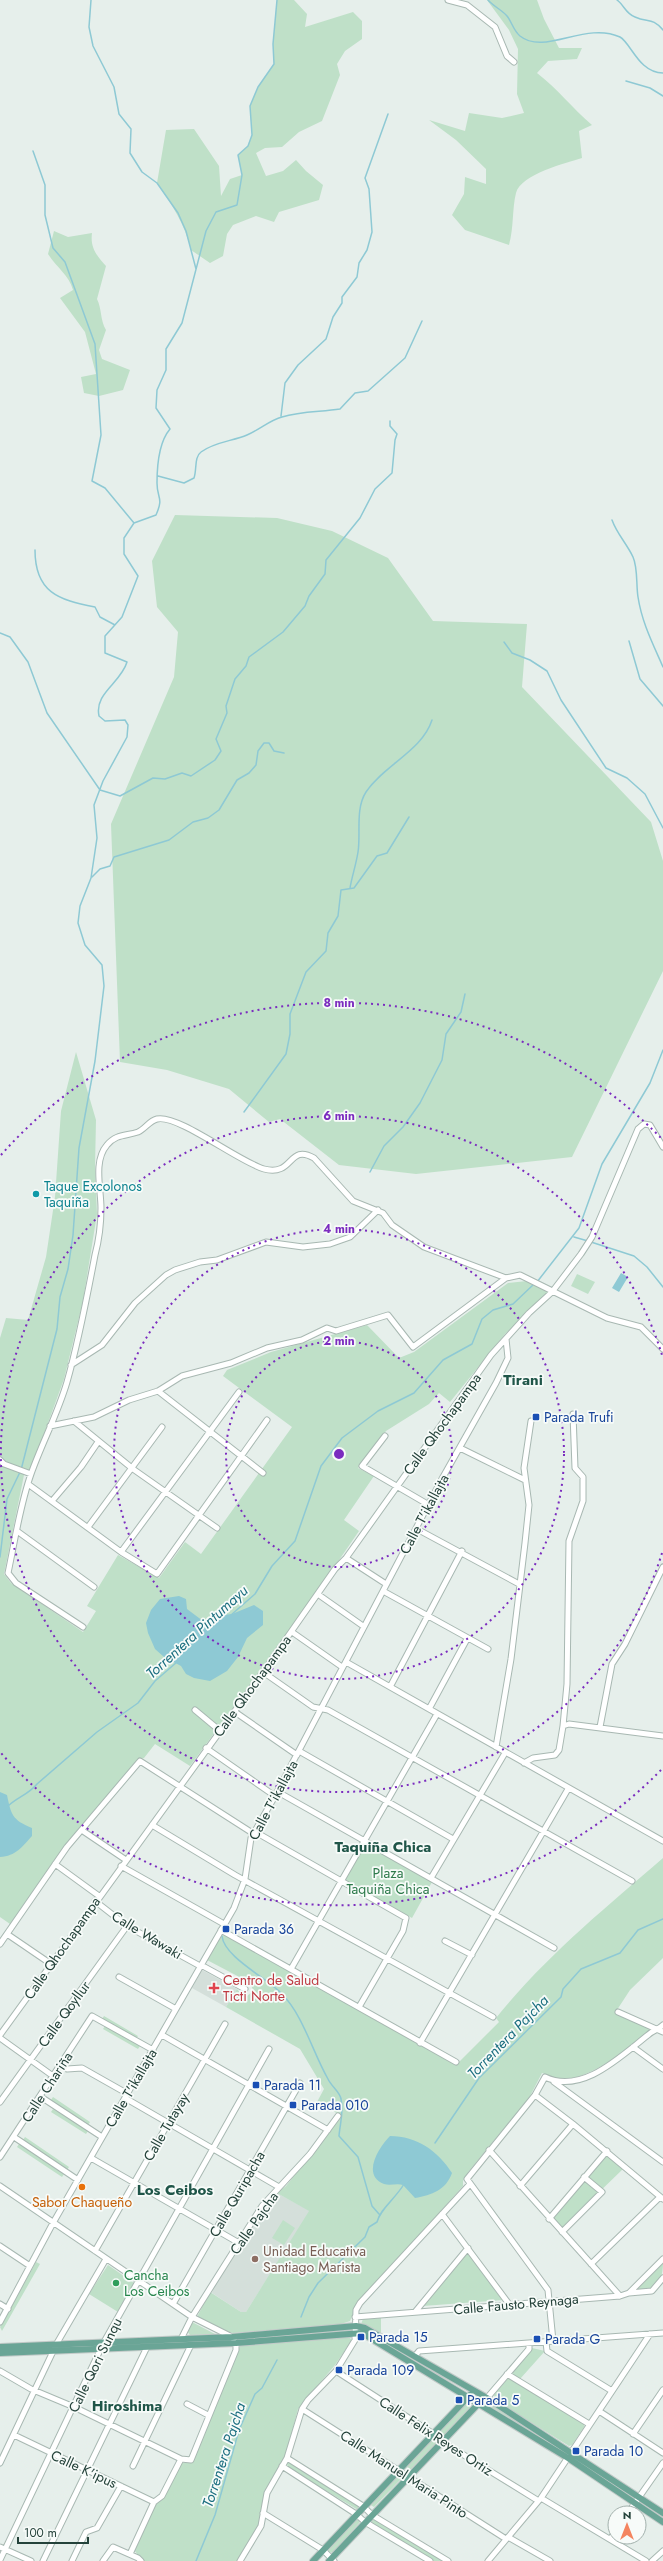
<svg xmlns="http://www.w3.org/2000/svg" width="663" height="2561" font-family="Jost,sans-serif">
	<rect width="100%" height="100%" fill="#e6efeb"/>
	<path fill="#d4dfda" d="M202 1970 237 1989 226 2007 192 1988Z
		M277 2193 310 2211 246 2312H241L212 2293 213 2289 264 2209Z"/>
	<path fill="#bfe0c8" d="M277 0H294L307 14 305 27 353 12 362 21V39L345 51 337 64 340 75 322 121 299 132 282 147 265 148 256 153 266 176 283 171 296 160 306 171 323 185 319 200 279 212 274 222 256 216 233 225 227 234 223 256 210 263 191 250C185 224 172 205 157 183L166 130 194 129 219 166 221 196 230 179 242 175 238 155 248 146 252 135 250 106 258 87 274 64 273 44Z
		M487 0H537L544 19 559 48H582L577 59 548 61 537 73C558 89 572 108 592 125L579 131 582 158C566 163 521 174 516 193 512 209 514 227 509 245L465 230 452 215 464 194 465 177 486 184V169L456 140 429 120 465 131 469 113 502 118 524 113 517 94 518 49 509 30Z
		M54 231 68 237 92 233C90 248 97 256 106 266L97 299C102 309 100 320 106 330L99 350 102 359 130 370 123 390 99 396 84 393 81 377 96 374 85 332 60 298 73 290C69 275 57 268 48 254Z
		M175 515 277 518 332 531 388 558 433 621 527 624 522 687 651 822 663 861V971L572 1157 416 1174 339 1165 280 1119 269 1122 229 1089 167 1070 120 1062 111 824 174 677 178 632 157 607 152 561Z
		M76 1052 96 1120 95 1167 97 1214 83 1301 64 1379 32 1467 24 1475 4 1574 11 1583 83 1632 96 1611 87 1606 118 1555 159 1578 185 1542 201 1554 292 1427 223 1376 227 1370 271 1352 367 1325 399 1358 414 1352 508 1283 527 1281 549 1293 505 1334 450 1402 439 1393 429 1404 386 1431 358 1468 374 1476 344 1520 359 1531 302 1614 190 1766 155 1744 144 1758 137 1760 89 1821 65 1845 10 1924 0 1917V1338L6 1318 28 1320 46 1257 55 1197 61 1111Z
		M577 1274 595 1282 588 1294 571 1286Z
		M365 1844 432 1882 412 1918 345 1880Z
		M663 1858V1958L630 1990 615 2013 652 2029C630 2046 592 2080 562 2079 556 2079 548 2075 542 2073L529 2098 469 2171 463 2181V2186L357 2305 350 2321 341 2324 233 2333 218 2329 197 2317 210 2292 241 2312H246L309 2211 277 2193 286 2186 339 2120 340 2115 317 2102 324 2089 300 2049 226 2007 237 1989 242 1995 247 1996 252 1992V1987L247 1981 207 1960 220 1936 224 1935 456 2065 499 2022 496 2018C546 1956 603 1910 663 1858Z
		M104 2016 138 2036 136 2039 102 2019Z
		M105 2026 140 2046 138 2049 103 2029Z
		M53 2097 90 2122 88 2125 51 2100Z
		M53 2109 88 2131 86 2134 51 2112Z
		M25 2137 69 2167 67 2170 23 2140Z
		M19 2144 64 2174 62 2177 17 2147Z
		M607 2155 623 2169 561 2229 552 2218Z
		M283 2220 295 2228 284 2245 272 2238Z
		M468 2252 504 2300 423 2306Z
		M36 2262 40 2264 2 2331 0 2327Z
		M663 2262C663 2282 657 2288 637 2291V2288Z
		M108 2265 134 2283 118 2312 89 2294Z
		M381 2318V2333L361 2324 363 2319Z
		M192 2322 215 2334 190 2335 187 2331Z
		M349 2337 352 2340 335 2365 298 2409 287 2451 268 2488 259 2524 240 2561H143L134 2550 155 2504 162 2500 181 2463 193 2462 240 2346Z
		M532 2348 545 2351 520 2379 513 2375V2370Z
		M508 2378 584 2423V2427L572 2445 569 2446 495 2400 494 2395Z
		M468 2402 471 2406 443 2436 437 2434Z
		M490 2403 566 2452 489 2406Z
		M433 2437 437 2442 409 2471 403 2468Z
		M288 2461 358 2505V2510L287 2467Z
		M399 2473 402 2478 374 2507 369 2504Z
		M356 2517 360 2522 333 2553 328 2551Z
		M371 2519H374L443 2561H434L371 2523Z"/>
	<path fill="#8ec9d4" d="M621 1273 628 1277 619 1292 612 1288Z
		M179 1596 186 1599 187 1609 203 1621 214 1616 232 1614 254 1605 263 1611V1625L247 1638 238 1657 227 1671 210 1681 194 1678 186 1674 181 1666 164 1657 155 1649 148 1633 146 1623 151 1610 160 1599Z
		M0 1792 7 1795C11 1814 12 1820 32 1828V1836C22 1847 16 1856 0 1857Z
		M390 2136C417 2136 438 2151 452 2173 446 2190 432 2195 415 2198L403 2185C397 2183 390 2186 384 2184 361 2175 379 2147 390 2136Z"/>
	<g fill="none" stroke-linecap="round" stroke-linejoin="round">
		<path stroke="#8ec9d4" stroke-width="1.5" d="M91 0 89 27 93 46 114 87 119 114 131 129 130 153 142 172 157 183 178 213 186 231 196 269
			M488 0C493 6 502 10 507 16 512 22 513 30 520 36 545 56 585 21 620 37 631 43 639 73 663 73
			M617 0C624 5 626 14 635 17 648 23 652 17 663 30
			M626 81 650 88 663 96
			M33 151 45 185V215L53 248 65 262 95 344 101 435 92 481 105 488 134 523
			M281 416 285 383 298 365 326 339 333 317 342 303V297L357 277 359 263 367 250 372 232 369 189 365 178 388 114
			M158 476 184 483 194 478C197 470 194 457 201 452 214 442 233 441 247 435 259 430 270 420 282 417 301 411 321 412 340 409L355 393 368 391 405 358 422 321
			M612 520C617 534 627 544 633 557 638 568 636 585 638 597 642 623 653 644 663 667
			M35 550C35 592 58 600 95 607L100 617 115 625
			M0 633 10 637 28 662 47 713 100 790 120 796 153 778 165 779 182 773 191 776 215 760 221 751 216 739 227 713 226 706 235 679 246 666 249 657 283 632 305 606 309 596 325 574 326 560 360 518 375 489 392 473 395 440 397 434 390 426V421
			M629 641 640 679 663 706
			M504 642 512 653 530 660 547 671 561 700 606 768 627 778 645 794 663 828
			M92 877 100 869 110 866 114 857 169 840 193 822 208 818 219 810 237 780 249 773 256 765 258 751 264 743H269L274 751 284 753
			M350 888C352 876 356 865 358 852 361 834 355 809 366 792 384 765 422 751 432 720
			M244 1112 286 1054 290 1034V1014L306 972 326 951 328 933 338 916 341 890 354 888 377 856 387 853 409 817
			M370 1172 384 1146 403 1127 420 1103 442 1060 446 1034 461 1012 465 994
			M574 1237 588 1241
			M591 1242 634 1256 647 1267 663 1287
			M537 1282 579 1228 602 1164 650 1083 663 1050
			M0 1557 7 1499 21 1470 57 1329 60 1297 68 1269 73 1235 79 1148 95 1061 104 986 102 965 85 945 78 923 80 906 91 878 97 838 94 805 103 781 127 737 128 725 125 720 105 721 99 716C94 693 121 683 127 662L105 653V636L122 617 138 576 124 554V538L134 523 156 515C164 497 157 499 157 483 157 465 159 442 170 429L156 408 157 390 166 370V349L182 323 206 231 216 212 237 205 242 175 238 155 248 146 252 135 250 106 258 87 274 64 273 44 277 0
			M231 1615 255 1594 272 1566 295 1541 321 1466 342 1438 378 1411 414 1393 443 1360 472 1344 482 1319 493 1310 513 1304 534 1284
			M8 1806C18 1797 29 1794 37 1784L97 1732 138 1703 155 1681 177 1662
			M222 1936C224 1957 267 1978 282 1994 303 2015 313 2053 328 2079 331 2086 340 2092 341 2099 344 2112 340 2123 339 2136L358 2157 372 2206 379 2214
			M435 2143 479 2078 561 1997 563 1989 581 1969 620 1953 638 1930 663 1919
			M301 2317 309 2297 318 2283 365 2237 369 2227 377 2222C380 2209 396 2198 404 2184
			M196 2561 215 2515 239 2430 255 2394 262 2388 277 2360"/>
		<g stroke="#a8b8b2" stroke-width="7">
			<path id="minor" d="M448 0 467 5 495 27 507 56 514 62
				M71 1365 102 1345 135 1303 166 1275 175 1270 200 1262 217 1260 266 1242 303 1247 330 1244 350 1237 378 1210
				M158 1391 263 1473
				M74 1421 133 1469 217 1528
				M50 1426 94 1417 129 1400 158 1391 182 1376 231 1363 267 1348 302 1340 327 1328 336 1331 388 1315 413 1347 506 1278
				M385 1436 362 1466 429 1505
				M460 1448 525 1480
				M0 1460 4 1464 31 1474
				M28 1484 121 1552 157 1574 267 1420
				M52 1501 81 1467 98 1442
				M88 1527 162 1427
				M417 1529 519 1584
				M17 1531 94 1587
				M121 1552 239 1392
				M346 1558 386 1584
				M383 1591 488 1649
				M319 1595 363 1626
				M83 1627 16 1583 8 1573C15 1540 20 1505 31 1474 42 1443 58 1413 67 1382 79 1340 87 1297 95 1255 99 1240 101 1223 101 1208 101 1189 93 1161 107 1145 116 1134 126 1136 138 1132 145 1129 149 1121 157 1119 178 1114 239 1162 264 1169 294 1177 288 1143 314 1158L353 1201 383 1213 392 1225 424 1247 506 1278 520 1275 607 1318 641 1327 663 1349
				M292 1632 342 1667
				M346 1662 663 1841
				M263 1672 313 1707 328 1710 632 1881
				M390 1687 462 1551
				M429 1709 467 1639
				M195 1710 219 1730
				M235 1712 297 1755
				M563 1726 567 1684 569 1541 583 1501V1477L575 1468 573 1414
				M600 1727 612 1664 625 1644 663 1567
				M496 1747 511 1659 525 1543 529 1505 524 1468 531 1421
				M206 1748 275 1796
				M299 1751 453 1839
				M524 1763 533 1758 555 1755 559 1750 563 1726 569 1724 663 1736
				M278 1792 554 1948
				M152 1825 235 1875 493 2017
				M83 1831 126 1860
				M55 1864 99 1896
				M121 1866 224 1924
				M431 1878 505 1753
				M95 1901 127 1926 200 1966
				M221 1930 456 2062
				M7 1934 51 1964
				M445 1941 472 1955
				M0 1944 67 1847 140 1761 254 1834H259L406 1918 403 1931 359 2007
				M201 1965 245 1989
				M291 1969 437 1714
				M119 1977 176 2009
				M618 2012 663 2032
				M0 2035 263 1672 335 1569 346 1558 491 1355 529 1313 552 1292 581 1254 592 1237 638 1129 644 1124 650 1125 663 1147
				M162 2035 328 2130
				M0 2038 53 2076
				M420 2043 568 1789
				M633 2047 663 2069
				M61 2065 67 2069 82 2068 128 2094
				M554 2082 663 2162
				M535 2095 573 2124
				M41 2097 102 2137
				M125 2098 279 2187
				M0 2102 127 1926
				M14 2137 78 2180
				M489 2150 620 2296
				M0 2157 92 2016 153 2050
				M91 2158 239 2243
				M0 2186 192 2317 232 2337 236 2343V2350L191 2460 181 2459 162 2496 154 2502 130 2554
				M520 2186 573 2124 663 2199
				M442 2214 509 2304
				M549 2219 607 2151
				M562 2232 602 2192 584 2177
				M0 2246 30 2266
				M95 2251 225 2024
				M591 2264 660 2197
				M629 2293 652 2291 663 2278
				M0 2304 8 2309
				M173 2304 300 2083
				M415 2312 468 2248
				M355 2317 620 2296 629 2293 663 2259
				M0 2322 53 2223 234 1908 245 1879 251 1838 275 1796 443 1477 496 1383 508 1358 506 1339
				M181 2339 192 2317 262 2206 310 2154 338 2116
				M553 2341 548 2290 467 2179 535 2095 545 2077C582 2095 621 2056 648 2035 653 2030 658 2030 663 2025
				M546 2342 547 2351 612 2391
				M415 2356 419 2351 663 2333
				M0 2371 31 2389 74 2407 181 2459
				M336 2371 432 2433 441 2441 537 2500
				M507 2374 589 2424
				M487 2398 529 2349V2343
				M187 2404 208 2415
				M302 2409 506 2539
				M599 2411 663 2453
				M633 2434 663 2390
				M14 2435 154 2502
				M287 2458 363 2506 372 2515 448 2561
				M0 2463 57 2343 106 2259
				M133 2466 191 2345
				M282 2466 356 2514 365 2522 430 2561
				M541 2498 646 2561
				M263 2513 323 2550 334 2561
				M628 2513 663 2463
				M508 2537 550 2561
				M611 2538 615 2532
				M0 2547 31 2561
				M0 2560 104 2342 269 2049
				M43 2561 147 2347
				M72 2561 86 2532 97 2528 121 2486
				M103 2561 113 2547 138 2558 141 2561
				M240 2561 261 2526 267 2493 287 2458 302 2409 308 2400 336 2371 355 2340 356 2310 360 2303 470 2184
				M488 2561 541 2498 650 2334
				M652 2561 663 2551"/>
		</g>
		<g stroke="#c2cac8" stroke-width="8">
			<path id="major" d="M0 2347 232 2337 356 2326 365 2328 487 2398 663 2513
				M0 2353 236 2343 362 2333 568 2458 663 2522
				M313 2561 470 2395
				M329 2561 480 2402"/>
		</g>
		<use href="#minor" stroke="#fff" stroke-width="5"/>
		<use href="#major" stroke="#6aa596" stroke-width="6"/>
	</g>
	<g fill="none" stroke="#7b2cbf" stroke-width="2" stroke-dasharray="2 4">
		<circle cx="339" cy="1454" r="113"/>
		<circle cx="339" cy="1454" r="225"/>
		<path d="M662 1553A338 338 0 1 1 662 1355"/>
		<path d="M661 1770A451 451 0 0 1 1 1753M1 1155A451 451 0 0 1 661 1138"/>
	</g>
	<circle fill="#0f9aa8" stroke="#f7fbf9" stroke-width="1.5" cx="36" cy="1194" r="4"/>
	<g fill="#1a4fb4" stroke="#f7fbf9" stroke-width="1.5">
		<rect x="532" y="1413" width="8" height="8" rx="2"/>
		<rect x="222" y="1925" width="8" height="8" rx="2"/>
		<rect x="252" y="2081" width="8" height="8" rx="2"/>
		<rect x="289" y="2101" width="8" height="8" rx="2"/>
		<rect x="357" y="2333" width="8" height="8" rx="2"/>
		<rect x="533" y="2335" width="8" height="8" rx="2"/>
		<rect x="335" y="2366" width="8" height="8" rx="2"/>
		<rect x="455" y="2396" width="8" height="8" rx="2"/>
		<rect x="572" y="2447" width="8" height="8" rx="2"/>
	</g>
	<path fill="#e0444e" stroke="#f7fbf9" stroke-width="1.5" d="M212 1982h4v4h4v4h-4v4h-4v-4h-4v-4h4z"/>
	<circle fill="#e8710a" stroke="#f7fbf9" stroke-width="1.5" cx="82" cy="2187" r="4"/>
	<circle fill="#8d6e63" stroke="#f7fbf9" stroke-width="1.5" cx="255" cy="2259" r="4"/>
	<circle fill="#2e9e5b" stroke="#f7fbf9" stroke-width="1.5" cx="116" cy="2283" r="4"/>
	<g text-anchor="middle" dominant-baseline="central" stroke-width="3.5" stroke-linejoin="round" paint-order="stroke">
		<g font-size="14" fill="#0d838f" stroke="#f7fbf9" text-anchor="start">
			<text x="44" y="1186">Taque Excolonos<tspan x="44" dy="16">Taquiña</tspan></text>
		</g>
		<g font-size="14" fill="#164399" stroke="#f7fbf9" text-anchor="start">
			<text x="544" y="1417">Parada Trufi</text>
			<text x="234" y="1929">Parada 36</text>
			<text x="264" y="2085">Parada 11</text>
			<text x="301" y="2105">Parada 010</text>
			<text x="369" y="2337">Parada 15</text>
			<text x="545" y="2339">Parada G</text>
			<text x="347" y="2370">Parada 109</text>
			<text x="467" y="2400">Parada 5</text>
			<text x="584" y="2451">Parada 10</text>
		</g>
		<g font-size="14" fill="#24423a" stroke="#f7fbf9">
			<text transform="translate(442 1424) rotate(-54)">Calle Qhochapampa</text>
			<text transform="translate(424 1514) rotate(-62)">Calle T'ikallajta</text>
			<text transform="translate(252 1686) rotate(-54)">Calle Qhochapampa</text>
			<text transform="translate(273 1800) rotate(-62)">Calle T'ikallajta</text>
			<text transform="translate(147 1935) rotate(31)">Calle Wawaki</text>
			<text transform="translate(62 1948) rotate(-55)">Calle Qhochapampa</text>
			<text transform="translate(64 2014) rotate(-54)">Calle Qoyllur</text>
			<text transform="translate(47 2087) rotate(-57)">Calle Chariña</text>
			<text transform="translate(131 2088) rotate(-60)">Calle T'ikallajta</text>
			<text transform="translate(166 2127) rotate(-60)">Calle Tutayay</text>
			<text transform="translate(237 2194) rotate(-60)">Calle Quripacha</text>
			<text transform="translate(254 2223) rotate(-55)">Calle Pajcha</text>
			<text transform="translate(516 2304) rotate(-5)">Calle Fausto Reynaga</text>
			<text transform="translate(95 2365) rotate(-64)">Calle Qori Sunqu</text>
			<text transform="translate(436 2436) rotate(33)">Calle Felix Reyes Ortiz</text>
			<text transform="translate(84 2469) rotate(25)">Calle K'ipus</text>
			<text transform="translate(404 2474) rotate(33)">Calle Manuel Maria Pinto</text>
		</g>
		<g font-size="14" fill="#2d7a4b" stroke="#f7fbf9">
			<text x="388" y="1873">Plaza<tspan x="388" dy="16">Taquiña Chica</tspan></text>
		</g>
		<g font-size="14" fill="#be3a42" stroke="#f7fbf9" text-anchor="start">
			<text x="223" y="1980">Centro de Salud<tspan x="223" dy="16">Ticti Norte</tspan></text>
		</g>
		<g font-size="14" fill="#c56008" stroke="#f7fbf9">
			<text x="82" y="2202">Sabor Chaqueño</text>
		</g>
		<g font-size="14" fill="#785e54" stroke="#f7fbf9" text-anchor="start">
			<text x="263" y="2251">Unidad Educativa<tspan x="263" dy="16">Santiago Marista</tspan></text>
		</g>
		<g font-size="14" fill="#27864d" stroke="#f7fbf9" text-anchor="start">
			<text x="124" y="2275">Cancha<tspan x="124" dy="16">Los Ceibos</tspan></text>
		</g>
		<g font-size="15" font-weight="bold" fill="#1f5548" stroke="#f7fbf9">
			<text x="523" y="1380">Tirani</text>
			<text x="383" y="1847">Taquiña Chica</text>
			<text x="175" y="2190">Los Ceibos</text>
			<text x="127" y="2406">Hiroshima</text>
		</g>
		<g font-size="15" font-style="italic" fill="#1c6f80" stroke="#f7fbf9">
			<text transform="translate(197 1632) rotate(-42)">Torrentera Pintumayu</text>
			<text transform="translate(508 2037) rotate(-46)">Torrentera Pajcha</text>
			<text transform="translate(224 2455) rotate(-72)">Torrentera Pajcha</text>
		</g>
	</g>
	<circle cx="339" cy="1454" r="6" fill="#7b2cbf" stroke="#f7fbf9" stroke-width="2"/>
	<g font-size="12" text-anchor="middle" font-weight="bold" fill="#7b2cbf" stroke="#f7fbf9" stroke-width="3.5" stroke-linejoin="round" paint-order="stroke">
		<text x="339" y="1007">8 min</text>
		<text x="339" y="1120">6 min</text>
		<text x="339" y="1233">4 min</text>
		<text x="339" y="1345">2 min</text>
	</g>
	<g transform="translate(627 2525)"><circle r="19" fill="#f7fbf9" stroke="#a3b1ad"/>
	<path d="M0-3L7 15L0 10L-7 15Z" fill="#f4845f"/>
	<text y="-6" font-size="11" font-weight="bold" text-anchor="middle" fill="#24423a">N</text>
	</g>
	<path d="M18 2537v6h70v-6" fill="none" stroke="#24423a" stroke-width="2"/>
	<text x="24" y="2537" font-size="12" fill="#24423a" stroke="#f7fbf9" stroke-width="3" paint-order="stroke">100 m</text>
</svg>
